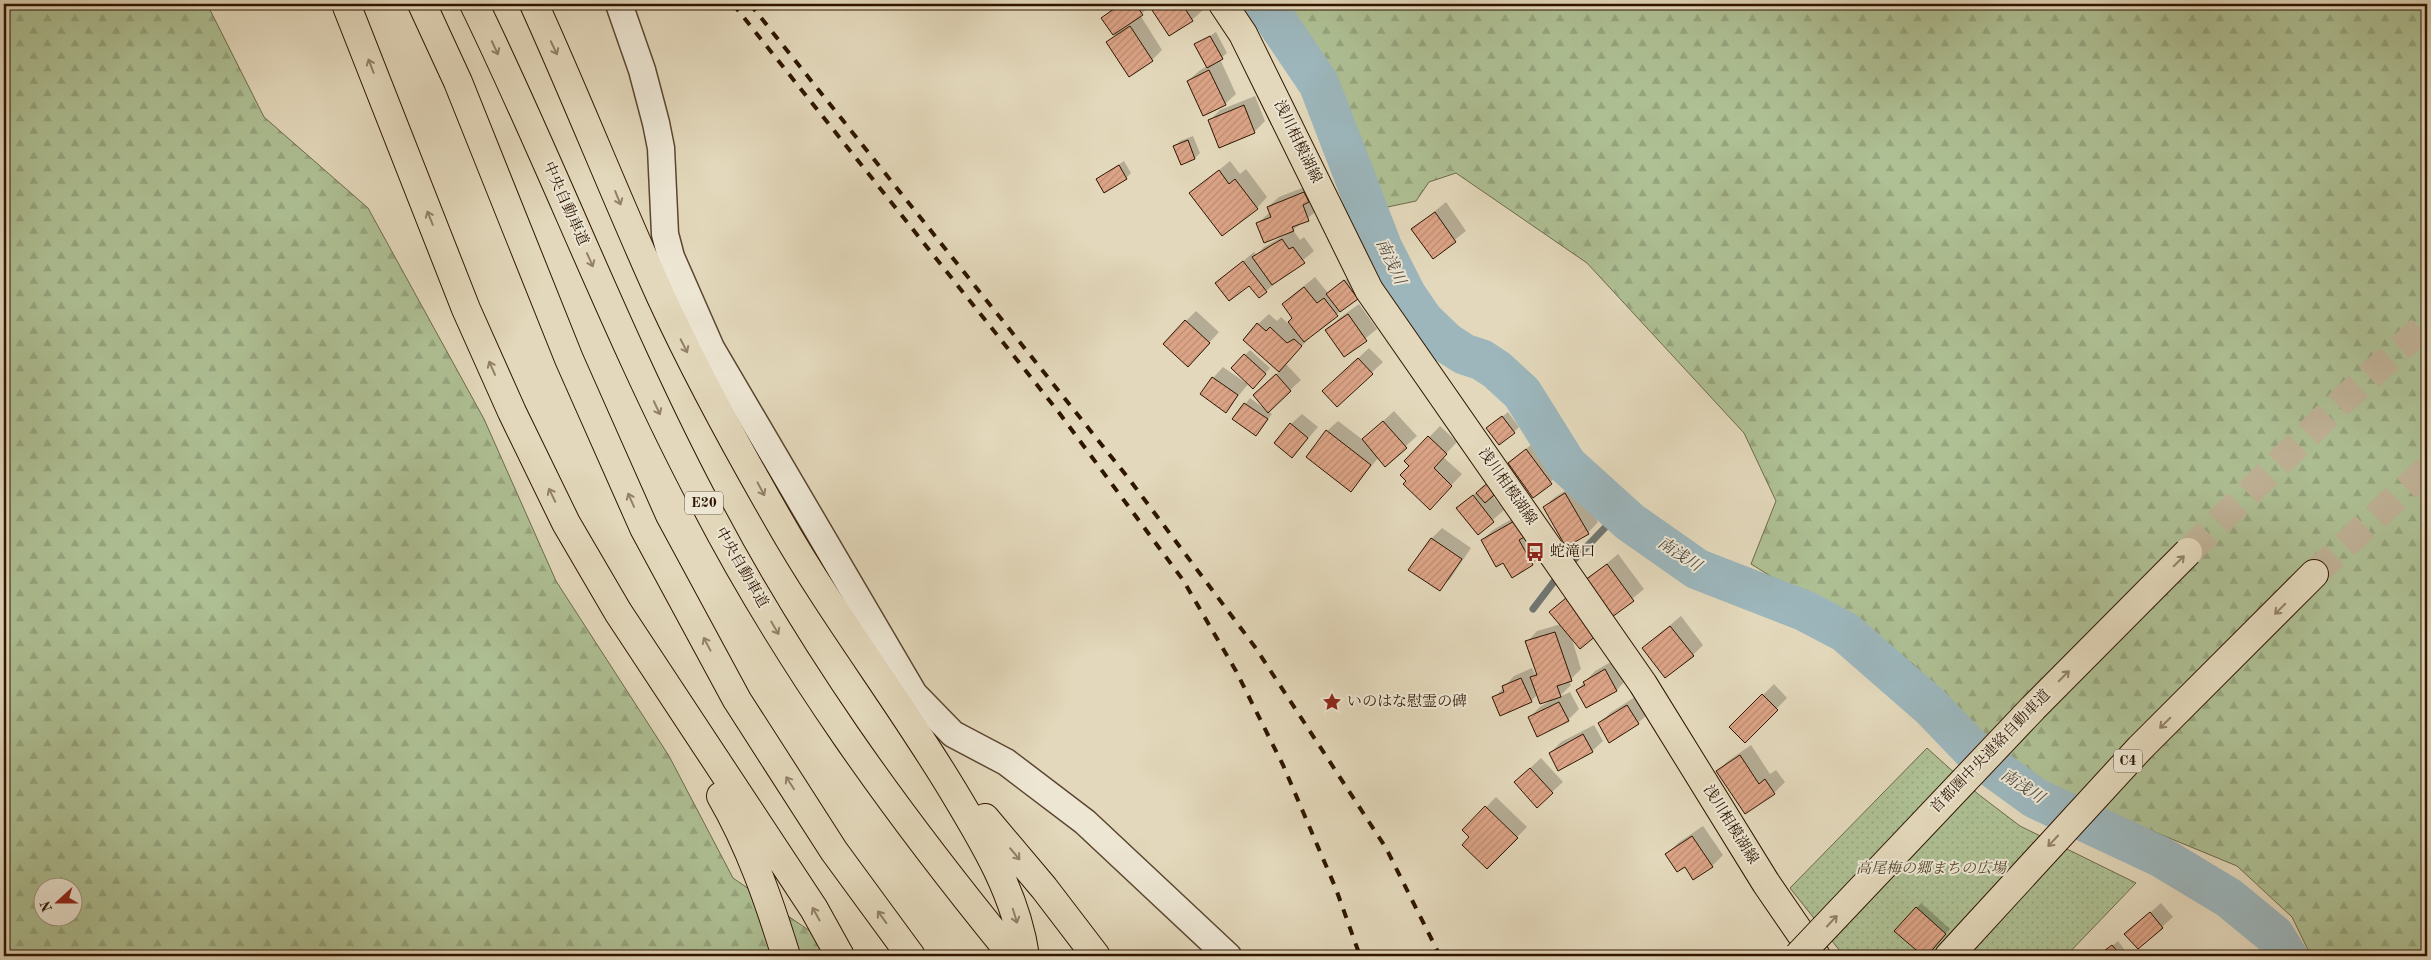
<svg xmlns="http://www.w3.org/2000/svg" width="2431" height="960" font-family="'Old Standard TT','Noto Serif JP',serif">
	<defs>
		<pattern id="forest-firs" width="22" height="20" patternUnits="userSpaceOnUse" patternTransform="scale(1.25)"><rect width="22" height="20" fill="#aec094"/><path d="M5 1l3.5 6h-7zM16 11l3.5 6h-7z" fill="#96a47e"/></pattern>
		<pattern id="park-dots" width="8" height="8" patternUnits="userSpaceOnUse" patternTransform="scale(1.25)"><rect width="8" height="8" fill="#aec094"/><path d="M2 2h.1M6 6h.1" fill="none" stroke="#96a47e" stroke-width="1.8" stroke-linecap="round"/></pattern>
		<pattern id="building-hatch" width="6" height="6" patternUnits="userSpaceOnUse" patternTransform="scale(1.25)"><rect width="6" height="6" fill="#dca487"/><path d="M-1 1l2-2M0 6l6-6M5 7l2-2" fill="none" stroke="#bd8c73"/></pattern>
	</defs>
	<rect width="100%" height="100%" fill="#e3d8bb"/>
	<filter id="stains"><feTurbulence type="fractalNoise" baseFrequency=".004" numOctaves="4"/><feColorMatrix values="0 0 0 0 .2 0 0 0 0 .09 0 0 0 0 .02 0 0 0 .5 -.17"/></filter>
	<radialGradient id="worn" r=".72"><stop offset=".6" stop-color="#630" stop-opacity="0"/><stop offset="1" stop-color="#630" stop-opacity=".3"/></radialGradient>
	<path fill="url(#forest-firs)" stroke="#6e6a4a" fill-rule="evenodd" d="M4 4H207L264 117 368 208 484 419 556 581 669 756 733 878 846 956H4ZM42 888H72V918H42Z
		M1257 4H2427V956H2311L2292 917 2237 866 2133 823 2010 767 1913 664 1751 564 1776 501 1744 433 1587 263 1456 173 1429 182 1416 201 1383 208 1348 118Z"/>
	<path fill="url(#park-dots)" stroke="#6e6a4a" d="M1927 748 1978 794 2020 826 2136 883 2066 956H1844L1790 888Z"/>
	<path fill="#0003" d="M1118 4H1199L1203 10 1192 20 1151 5 1140 15 1162 50 1152 60 1108 42 1115 35 1102 18Z
		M1216 32 1227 53 1220 59 1236 94 1225 104 1188 81 1199 71 1207 66 1196 45Z
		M1255 96 1265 121 1254 132 1210 120 1220 110Z
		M1193 136 1200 153 1195 158 1181 163 1175 146 1180 141Z
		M1124 161 1131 173 1126 178 1097 179Z
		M1230 161 1240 174 1246 169 1267 197 1257 208 1191 193Z
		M1315 183 1319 209 1293 230 1300 240 1304 237 1314 251 1266 291 1250 284 1217 283 1254 252 1257 255 1264 247 1287 234 1258 223 1270 212 1268 207 1279 197Z
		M1446 202 1466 231 1433 257 1413 229Z
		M1350 276 1362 293 1312 335 1286 364 1301 380 1268 411 1272 414 1261 429 1234 419 1250 398 1266 410 1265 385 1280 371 1258 324 1269 314 1277 321 1281 317 1292 327 1294 318 1283 304 1294 294 1315 277 1328 293Z
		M1359 304 1377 329 1345 355 1327 330 1338 319Z
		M1196 311 1219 332 1198 355 1186 321Z
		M1369 348 1383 362 1337 406 1334 381Z
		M1250 350 1270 368 1258 382 1249 383 1226 411 1213 378 1223 367 1246 383 1245 355Z
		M1394 411 1417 436 1385 465 1379 457 1351 490 1327 431 1338 421 1363 440Z
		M1508 412 1519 427 1514 432 1488 428Z
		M1302 414 1318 427 1292 457 1291 424Z
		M1440 426 1457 442 1443 457 1462 474 1440 497 1408 480 1411 466 1406 461Z
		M1538 439 1562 472 1534 496 1509 463Z
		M1576 484 1598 522 1588 533 1544 507 1555 497Z
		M1484 485 1504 510 1478 533 1458 509Z
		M1527 510 1543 554 1532 564 1504 561 1482 540 1493 530Z
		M1442 528 1471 548 1450 579 1439 589 1410 569 1432 538Z
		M1618 554 1644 589 1613 615 1587 580Z
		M1578 588 1571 636 1581 669 1569 681 1571 685 1559 697 1570 692 1579 709 1568 720 1538 735 1529 718 1540 707 1555 698 1538 694 1531 701 1494 698 1514 676 1532 668 1535 674 1537 672 1527 642 1537 631 1561 624 1562 602Z
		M1681 616 1703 645 1693 655 1643 648Z
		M1616 659 1627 679 1617 690 1587 707 1577 690 1595 671Z
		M1774 684 1787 698 1745 741 1731 727Z
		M1638 695 1649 713 1638 723 1599 724 1610 713Z
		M1594 725 1603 741 1592 751 1550 753 1561 742Z
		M1751 745 1770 774 1776 770 1785 782 1774 793 1717 771 1728 761Z
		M1541 758 1563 782 1552 792 1526 772Z
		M1496 797 1527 827 1487 868 1471 837 1464 830Z
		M1703 826 1723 855 1712 866 1685 865 1667 854 1678 843Z
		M1921 903 1950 929 1925 956 1896 931Z
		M2161 903 2173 917 2162 927 2126 934Z
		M2118 941 2127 953 2124 956H2104L2102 954Z"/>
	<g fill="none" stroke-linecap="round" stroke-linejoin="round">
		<path stroke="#707671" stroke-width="7" d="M1571 563 1620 512
			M1533 609 1559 575"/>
		<path stroke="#9cb6bc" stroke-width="41" d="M1265 4 1319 84 1382 248 1406 295 1423 320 1447 343 1464 354 1482 360 1497 370 1522 393 1567 465 1630 522 1697 569 1805 611 1845 632 1931 707 1981 759 2035 798 2161 857 2229 898 2274 935 2287 956"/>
	</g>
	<path fill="url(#building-hatch)" stroke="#2e1500" d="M1121 4H1135L1143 15 1113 35 1101 18Z
		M1148 4H1182L1193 21 1169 36Z
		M1130 26 1153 61 1129 77 1106 42Z
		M1210 36 1223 59 1207 68 1194 44Z
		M1209 70 1226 105 1203 116 1187 81Z
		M1244 105 1255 133 1219 148 1208 120Z
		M1188 140 1195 159 1181 165 1173 146Z
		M1119 165 1127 179 1104 193 1096 179Z
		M1219 170 1229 184 1235 179 1258 209 1222 236 1189 193Z
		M1304 192 1309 202 1303 205 1309 221 1292 227 1294 231 1264 243 1256 223 1271 217 1267 207Z
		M1435 212 1456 242 1433 259 1411 229Z
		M1282 239 1289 249 1293 247 1305 263 1272 285 1252 257Z
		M1243 261 1267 292 1259 298 1249 286 1229 301 1215 283Z
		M1344 280 1358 299 1340 312 1326 294Z
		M1304 287 1317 303 1324 298 1338 316 1304 342 1288 322 1292 318 1282 304Z
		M1348 314 1367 341 1344 357 1325 330Z
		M1185 320 1210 343 1188 367 1163 344Z
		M1257 323 1266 331 1270 327 1287 343 1294 339 1302 346 1279 372 1243 340Z
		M1244 354 1266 374 1253 389 1231 368Z
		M1358 358 1373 374 1337 407 1322 391Z
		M1276 374 1291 391 1268 413 1253 395Z
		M1212 377 1238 395 1226 413 1200 394Z
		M1244 403 1268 419 1256 436 1232 419Z
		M1502 416 1515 433 1499 445 1486 428Z
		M1383 421 1407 448 1385 467 1362 439Z
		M1290 423 1308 438 1292 458 1274 443Z
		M1326 430 1371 465 1351 492 1306 457Z
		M1428 436 1447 454 1434 468 1452 486 1430 510 1403 484 1406 481 1400 475 1409 466 1404 461Z
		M1526 449 1552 484 1533 498 1508 463Z
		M1491 480 1500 490 1485 503 1476 493Z
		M1565 493 1589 534 1566 547 1543 507Z
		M1473 495 1494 522 1478 535 1456 508Z
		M1516 520 1526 536 1519 540 1533 565 1512 578 1503 563 1496 567 1481 540Z
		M1431 538 1462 559 1440 591 1408 570Z
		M1607 564 1634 601 1612 617 1585 580Z
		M1566 598 1597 635 1580 649 1549 612Z
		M1670 626 1694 656 1665 678 1642 648Z
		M1555 632 1572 681 1557 686 1561 697 1540 704 1530 677 1537 675 1525 641Z
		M1605 669 1617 691 1586 708 1576 690 1585 685 1583 682Z
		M1521 678 1532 702 1500 716 1492 697 1504 692 1502 686Z
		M1762 694 1778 710 1745 743 1729 727Z
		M1559 702 1569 721 1537 737 1528 717Z
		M1627 705 1639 724 1609 743 1598 723Z
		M1583 734 1593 752 1558 771 1549 753Z
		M1740 755 1759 784 1765 779 1775 794 1745 814 1716 771Z
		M1530 768 1553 793 1537 808 1514 782Z
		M1485 806 1518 838 1487 869 1462 845 1469 837 1462 830Z
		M1692 836 1713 867 1693 880 1685 867 1677 872 1665 854Z
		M1916 907 1946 934 1927 956H1923L1894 931Z
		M2150 912 2163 928 2138 949 2124 934Z
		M2112 945 2121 956H2102L2100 954Z"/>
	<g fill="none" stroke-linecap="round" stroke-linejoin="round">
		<path stroke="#bfb196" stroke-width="28" stroke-dasharray="28 14" stroke-linecap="butt" d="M2188 552 2342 401 2427 324
			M2314 574 2427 469"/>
		<g stroke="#5b462f" stroke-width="29">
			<path id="minor" d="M619 4 642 70 656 123 661 148 665 234 671 257 711 348 914 694 953 734 1006 762 1085 822 1228 956"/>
		</g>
		<g stroke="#2e1500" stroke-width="30">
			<path id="major" d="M1223 4 1243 34 1369 290 1643 684 1766 883 1816 956"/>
		</g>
		<g stroke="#2e1500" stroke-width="30">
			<path id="highway" d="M346 4 466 309 512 412 566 523 618 612 814 909 840 956
				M422 4 458 82 569 359 644 528 737 700 834 851 911 956
				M474 4C554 168 618 339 703 500 788 664 896 813 1013 956
				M534 4C578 101 617 200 661 297 696 373 737 448 779 521 832 614 897 698 952 789 984 842 1016 894 1025 956
				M721 796C750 846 769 901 786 956
				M985 818 1044 888 1096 956
				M1949 956 2140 748 2314 574"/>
		</g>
		<use href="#minor" stroke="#ede6d3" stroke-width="26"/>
		<use href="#major" stroke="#e3d8bb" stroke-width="28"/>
		<use href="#highway" stroke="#e3d8bb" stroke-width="28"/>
		<path stroke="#2e1500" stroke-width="4" stroke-dasharray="9 9" stroke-linecap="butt" d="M733 4 1057 410 1183 580 1236 671 1283 765 1336 889 1360 956
			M750 4 1129 479 1255 647 1386 848 1440 956"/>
		<g stroke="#2e1500" stroke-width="30" stroke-linecap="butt">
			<path id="highway-bridge" d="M1798 956 2033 708 2188 552"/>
		</g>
		<use href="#highway-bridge" stroke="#e3d8bb" stroke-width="28"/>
	</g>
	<defs><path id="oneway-shaft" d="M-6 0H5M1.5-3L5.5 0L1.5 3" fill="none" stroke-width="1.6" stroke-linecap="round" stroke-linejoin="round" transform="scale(1.25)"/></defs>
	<g stroke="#928067">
		<use href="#oneway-shaft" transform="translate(495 48) rotate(65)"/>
		<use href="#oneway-shaft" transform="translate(554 48) rotate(65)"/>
		<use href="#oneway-shaft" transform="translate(371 66) rotate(-111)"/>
		<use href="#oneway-shaft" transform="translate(618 198) rotate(68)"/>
		<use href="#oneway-shaft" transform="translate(430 218) rotate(-112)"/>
		<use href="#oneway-shaft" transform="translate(590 260) rotate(66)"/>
		<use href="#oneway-shaft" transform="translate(684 346) rotate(63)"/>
		<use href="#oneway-shaft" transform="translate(492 368) rotate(-114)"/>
		<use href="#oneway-shaft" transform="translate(657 408) rotate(65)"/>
		<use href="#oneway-shaft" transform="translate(761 489) rotate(62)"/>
		<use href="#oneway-shaft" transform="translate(552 495) rotate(-116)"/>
		<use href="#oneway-shaft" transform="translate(631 500) rotate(-114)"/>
		<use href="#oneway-shaft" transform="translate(2179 561) rotate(-45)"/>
		<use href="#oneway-shaft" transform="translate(2280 609) rotate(135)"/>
		<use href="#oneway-shaft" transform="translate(775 628) rotate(60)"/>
		<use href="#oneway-shaft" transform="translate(707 644) rotate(-118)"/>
		<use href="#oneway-shaft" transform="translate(2064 676) rotate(-45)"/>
		<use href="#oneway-shaft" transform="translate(2165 723) rotate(135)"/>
		<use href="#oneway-shaft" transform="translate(790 783) rotate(-123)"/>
		<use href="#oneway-shaft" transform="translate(2053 841) rotate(133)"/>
		<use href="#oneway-shaft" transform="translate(1015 854) rotate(50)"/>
		<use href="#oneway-shaft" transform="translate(816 914) rotate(-119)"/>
		<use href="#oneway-shaft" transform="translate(1015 916) rotate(73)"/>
		<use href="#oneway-shaft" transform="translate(882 917) rotate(-126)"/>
		<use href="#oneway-shaft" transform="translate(1832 921) rotate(-47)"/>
	</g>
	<defs>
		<g id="bus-bare" transform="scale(1.5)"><path d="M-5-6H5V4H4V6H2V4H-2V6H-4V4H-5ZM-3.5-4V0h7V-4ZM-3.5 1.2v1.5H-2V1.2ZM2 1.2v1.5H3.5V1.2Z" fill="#8f2418" stroke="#ede6d3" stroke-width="2.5" paint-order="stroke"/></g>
		<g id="sight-bare" transform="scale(1.5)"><path d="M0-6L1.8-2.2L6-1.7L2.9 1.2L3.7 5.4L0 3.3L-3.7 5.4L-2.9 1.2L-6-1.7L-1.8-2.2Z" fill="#8f2418" stroke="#ede6d3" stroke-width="2.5" paint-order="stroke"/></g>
	</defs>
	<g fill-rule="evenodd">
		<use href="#bus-bare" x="1535" y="552"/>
		<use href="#sight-bare" x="1332" y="702"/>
	</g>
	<g text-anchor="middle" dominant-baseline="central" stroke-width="4" stroke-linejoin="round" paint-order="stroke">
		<g fill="#ede6d3" stroke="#67543f" stroke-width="1">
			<rect x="685" y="491.5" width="38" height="23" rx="4"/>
			<rect x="2114" y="749.5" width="28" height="23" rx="4"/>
		</g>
		<g font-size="14" font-weight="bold" fill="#2e1500">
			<text x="704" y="503">E20</text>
			<text x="2128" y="761">C4</text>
		</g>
		<g font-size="15" fill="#2e1500" stroke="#ede6d3">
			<text transform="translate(1297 142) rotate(64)">浅川相模湖線</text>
			<text transform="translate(565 204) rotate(66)">中央自動車道</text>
			<text transform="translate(1507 487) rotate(55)">浅川相模湖線</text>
			<text transform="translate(741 568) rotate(60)">中央自動車道</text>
			<text transform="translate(1991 752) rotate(-46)">首都圏中央連絡自動車道</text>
			<text transform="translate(1730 825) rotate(58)">浅川相模湖線</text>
		</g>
		<g font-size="15" fill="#2e1500" stroke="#ede6d3" text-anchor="start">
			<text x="1550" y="552">蛇滝口</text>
			<text x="1347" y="702">いのはな慰霊の碑</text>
		</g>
		<g font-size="15" font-style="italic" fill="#54482c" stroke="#ede6d3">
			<text x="1931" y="869">高尾梅の郷まちの広場</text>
		</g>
		<g font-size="16" font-style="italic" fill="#544d42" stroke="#ede6d3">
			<text transform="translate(1390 262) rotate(65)">南浅川</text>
			<text transform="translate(1679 555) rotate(33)">南浅川</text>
			<text transform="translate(2022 787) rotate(33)">南浅川</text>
		</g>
	</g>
	<rect width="2431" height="960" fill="none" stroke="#e3d8bb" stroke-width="20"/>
	<rect x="5" y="5" width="2421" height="950" fill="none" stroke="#2e1500" stroke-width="2.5"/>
	<rect x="10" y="10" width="2411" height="940" fill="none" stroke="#2e1500"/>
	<g transform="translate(58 902) rotate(249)"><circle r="24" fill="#ede6d3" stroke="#a1927f"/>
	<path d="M0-4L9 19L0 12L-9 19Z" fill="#8f2418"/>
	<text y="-8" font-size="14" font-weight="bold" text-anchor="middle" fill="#2e1500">N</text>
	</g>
	<rect width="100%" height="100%" filter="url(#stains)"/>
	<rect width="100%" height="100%" fill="url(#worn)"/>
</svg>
